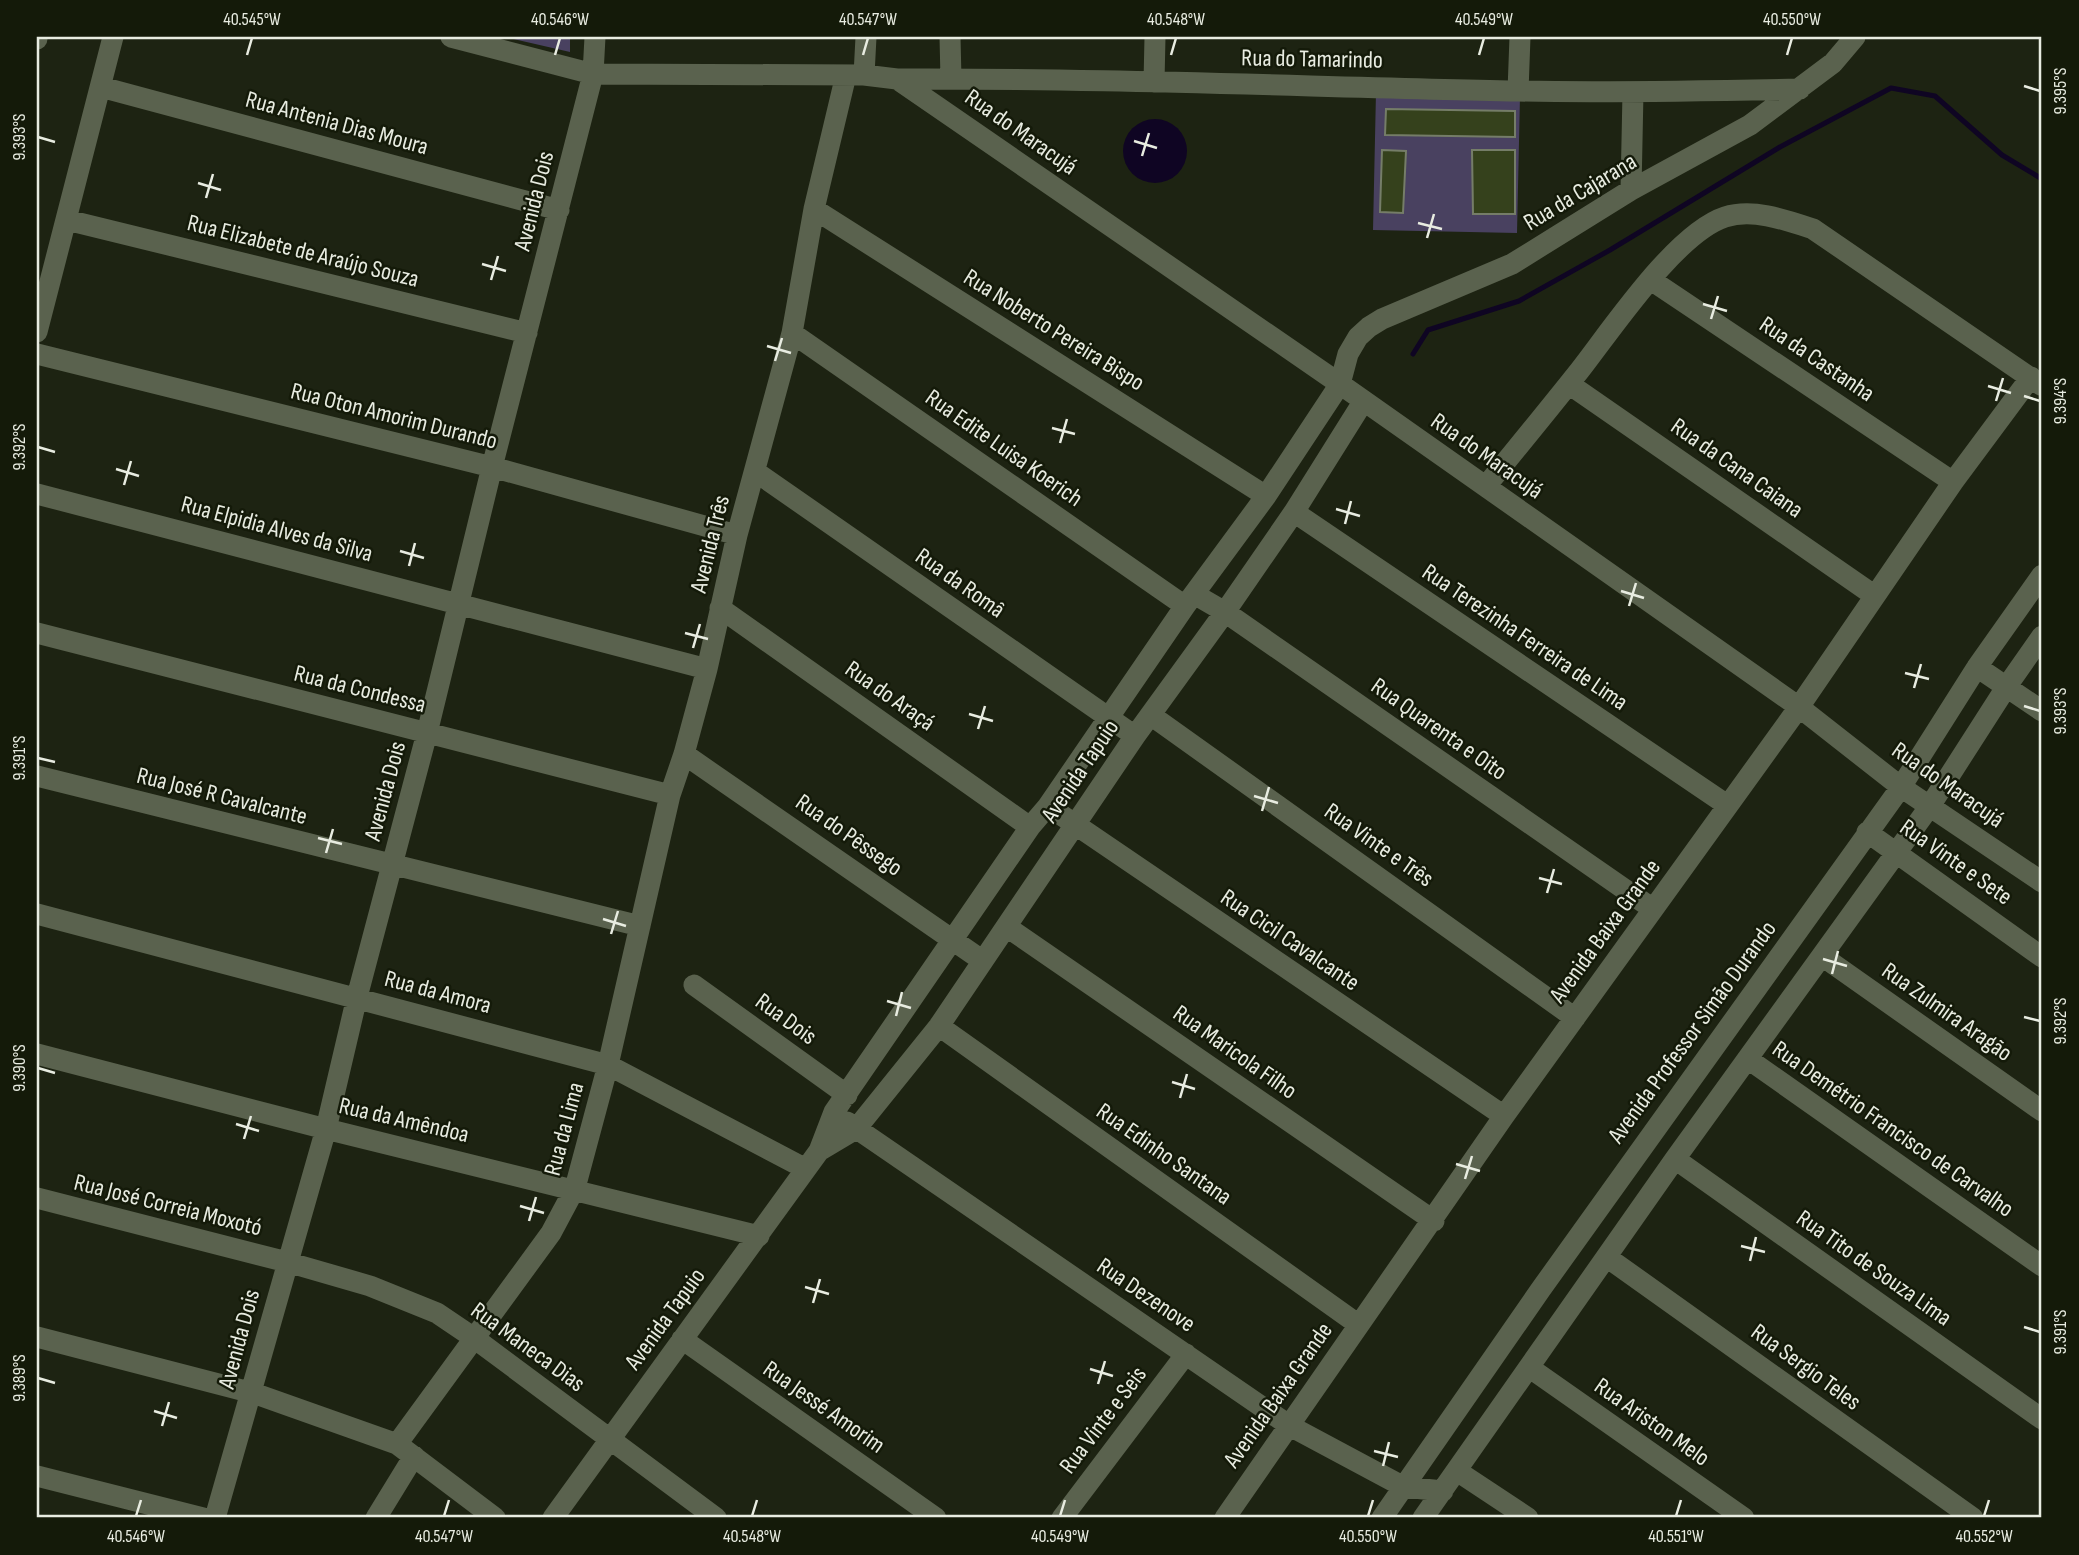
<svg xmlns="http://www.w3.org/2000/svg" width="2079" height="1555" font-family="'Sofia Sans Condensed',sans-serif">
	<rect width="100%" height="100%" fill="#1d2312"/>
	<path fill="#494160" d="M505 37H570V52Z
		M1376 92 1520 96 1517 233 1373 230Z"/>
	<path fill="#0f0523" d="M1123 151a32 32 0 1 1 64 0a32 32 0 1 1-64 0Z"/>
	<g fill="none" stroke-linecap="round" stroke-linejoin="round">
		<path stroke="#0f0523" stroke-width="5" d="M1413 354 1428 330 1519 301 1610 250 1780 147 1891 88 1935 96 2002 155 2042 179"/>
	</g>
	<path fill="#35411c" stroke="#757d68" stroke-width="2" d="M1386 109 1515 111V137L1385 135Z
		M1382 150 1406 151 1403 213 1380 212Z
		M1472 150H1515V214H1473Z"/>
	<g fill="none" stroke-linecap="round" stroke-linejoin="round">
		<path stroke="#5a624e" stroke-width="21" d="M451 37 593 74 864 75 897 79C1104 78 1311 87 1518 91 1612 93 1706 91 1800 89
			M950 37 951 79
			M37 39V37
			M864 75 866 37
			M897 79 1340 384 1799 707 1901 787 2042 882
			M1154 82 1155 37
			M101 87 559 210
			M1518 91 1520 37
			M1631 190 1633 92
			M814 209 1266 496
			M67 220 527 333
			M1651 280 1953 482
			M37 332 113 37
			M792 333 1185 606
			M37 354 492 467 737 535
			M1569 384 1875 596
			M756 472 1135 736
			M1486 486C1517 448 1549 409 1580 370 1612 329 1676 233 1725 217 1753 208 1786 220 1813 229L2041 385
			M37 494 707 669
			M1294 512 1727 805
			M1194 594 1225 612 1653 909
			M720 608 1030 827
			M37 633 670 795
			M1977 667 2042 711
			M1152 716 1575 1018
			M684 754 983 961
			M37 776 640 926
			M1048 806 1504 1116
			M1867 832 2042 957
			M37 914 608 1065 806 1169
			M1007 927 1434 1221
			M1822 956 2042 1111
			M694 985 847 1095
			M939 1026 1359 1325
			M37 1054 326 1129 759 1236
			M1748 1059 2042 1266
			M847 1122 1290 1426 1404 1487 1443 1491
			M819 1151 856 1129 939 1026 1135 736 1225 612 1294 512 1363 402
			M1675 1159 2042 1419
			M37 1198 287 1262 370 1286 437 1313 474 1338 716 1518
			M1608 1258 1973 1518
			M37 1337 253 1393 397 1444 495 1518
			M682 1339 936 1518
			M1530 1368 1744 1518
			M397 1444 551 1233 575 1188 608 1065 670 795 684 754 707 669 737 535 792 333 814 209 846 75
			M1457 1471 1528 1518
			M37 1476 203 1518
			M215 1518 326 1129 357 997 427 733 492 467 593 74 595 37
			M376 1518 414 1456
			M553 1518 819 1151 834 1112 1030 827 1048 806 1185 606 1266 496 1340 384 1348 354 1358 337 1369 327 1382 319 1512 264 1631 190 1750 125 1833 63 1855 37
			M1062 1518 1186 1354
			M1225 1518 1504 1116 1799 707 1953 482 2031 377
			M1382 1518 1541 1289 1901 787 1977 667 2042 575
			M1423 1518 1675 1159 1930 806 2007 686 2042 636"/>
	</g>
	<path fill="none" stroke="#e8ece1" stroke-width="2.5" d="M247 55 252 38M555 55 560 38M863 55 868 38M1171 55 1176 38M1479 55 1484 38M1787 55 1792 38M2024 86 2040 91M38 137 55 142M1134 141 1157 148M1142 156 1149 133M198 183 221 190M206 198 213 174M1418 223 1442 229M1427 238 1434 214M482 264 506 271M491 280 498 256M1703 304 1727 311M1711 319 1718 296M767 346 791 353M775 361 782 338M1988 386 2011 393M2024 396 2040 401M1996 401 2003 378M1052 428 1075 434M1060 443 1067 419M38 447 55 452M116 469 139 476M124 485 131 461M1336 509 1360 516M1345 524 1351 501M400 551 424 558M409 566 415 543M1621 591 1644 598M1629 606 1636 583M685 633 708 639M693 648 700 624M1905 673 1929 679M1914 688 1921 664M2024 706 2040 711M969 714 993 721M978 729 985 706M38 758 55 762M1254 796 1278 803M1262 811 1269 787M318 838 342 844M326 853 333 829M1539 878 1562 884M1547 893 1554 869M603 919 626 926M611 934 618 911M1823 959 1847 966M1832 974 1838 951M887 1001 911 1008M896 1016 902 992M2024 1017 2040 1021M38 1068 55 1073M1172 1082 1195 1089M1180 1098 1187 1074M236 1124 259 1131M244 1139 251 1116M1456 1164 1480 1171M1465 1179 1472 1156M520 1206 544 1213M529 1221 536 1197M1741 1246 1765 1252M1750 1261 1756 1237M805 1287 829 1294M813 1303 820 1279M2024 1327 2040 1332M1090 1369 1113 1376M38 1378 55 1383M1098 1384 1105 1361M154 1411 177 1418M162 1426 169 1402M1374 1451 1398 1457M1383 1466 1389 1442M136 1516 141 1500M444 1516 449 1500M752 1516 757 1500M1060 1516 1065 1500M1368 1516 1373 1500M1676 1516 1681 1500M1984 1516 1989 1500"/>
	<g text-anchor="middle" dominant-baseline="central" stroke-width="5" stroke-linejoin="round" paint-order="stroke">
		<g font-size="24" fill="#e8ece1" stroke="#141a09">
			<text transform="translate(1312 59) rotate(1)">Rua do Tamarindo</text>
			<text transform="translate(337 123) rotate(15)">Rua Antenia Dias Moura</text>
			<text transform="translate(1021 132) rotate(35)">Rua do Maracujá</text>
			<text transform="translate(1580 192) rotate(-31)">Rua da Cajarana</text>
			<text transform="translate(534 201) rotate(-76)">Avenida Dois</text>
			<text transform="translate(303 251) rotate(14)">Rua Elizabete de Araújo Souza</text>
			<text transform="translate(1054 330) rotate(32)">Rua Noberto Pereira Bispo</text>
			<text transform="translate(1817 359) rotate(34)">Rua da Castanha</text>
			<text transform="translate(394 416) rotate(14)">Rua Oton Amorim Durando</text>
			<text transform="translate(1004 448) rotate(35)">Rua Edite Luisa Koerich</text>
			<text transform="translate(1487 456) rotate(35)">Rua do Maracujá</text>
			<text transform="translate(1737 468) rotate(35)">Rua da Cana Caiana</text>
			<text transform="translate(277 529) rotate(15)">Rua Elpidia Alves da Silva</text>
			<text transform="translate(710 544) rotate(-76)">Avenida Três</text>
			<text transform="translate(960 583) rotate(35)">Rua da Româ</text>
			<text transform="translate(1525 637) rotate(34)">Rua Terezinha Ferreira de Lima</text>
			<text transform="translate(360 689) rotate(14)">Rua da Condessa</text>
			<text transform="translate(890 696) rotate(35)">Rua do Araçá</text>
			<text transform="translate(1439 729) rotate(35)">Rua Quarenta e Oito</text>
			<text transform="translate(1080 771) rotate(-56)">Avenida Tapuio</text>
			<text transform="translate(1948 785) rotate(35)">Rua do Maracujá</text>
			<text transform="translate(385 791) rotate(-75)">Avenida Dois</text>
			<text transform="translate(222 796) rotate(14)">Rua José R Cavalcante</text>
			<text transform="translate(849 835) rotate(35)">Rua do Pêssego</text>
			<text transform="translate(1379 845) rotate(35)">Rua Vinte e Três</text>
			<text transform="translate(1956 862) rotate(35)">Rua Vinte e Sete</text>
			<text transform="translate(1605 931) rotate(-54)">Avenida Baixa Grande</text>
			<text transform="translate(1290 940) rotate(34)">Rua Cicil Cavalcante</text>
			<text transform="translate(438 992) rotate(15)">Rua da Amora</text>
			<text transform="translate(1947 1012) rotate(35)">Rua Zulmira Aragão</text>
			<text transform="translate(786 1019) rotate(36)">Rua Dois</text>
			<text transform="translate(1692 1032) rotate(-54)">Avenida Professor Simão Durando</text>
			<text transform="translate(1235 1052) rotate(35)">Rua Maricola Filho</text>
			<text transform="translate(404 1120) rotate(13)">Rua da Amêndoa</text>
			<text transform="translate(564 1129) rotate(-75)">Rua da Lima</text>
			<text transform="translate(1893 1129) rotate(35)">Rua Demétrio Francisco de Carvalho</text>
			<text transform="translate(1164 1154) rotate(35)">Rua Edinho Santana</text>
			<text transform="translate(168 1205) rotate(14)">Rua José Correia Moxotó</text>
			<text transform="translate(1874 1268) rotate(35)">Rua Tito de Souza Lima</text>
			<text transform="translate(1146 1295) rotate(34)">Rua Dezenove</text>
			<text transform="translate(665 1319) rotate(-54)">Avenida Tapuio</text>
			<text transform="translate(239 1339) rotate(-75)">Avenida Dois</text>
			<text transform="translate(528 1347) rotate(36)">Rua Maneca Dias</text>
			<text transform="translate(1806 1367) rotate(36)">Rua Sergio Teles</text>
			<text transform="translate(1278 1395) rotate(-55)">Avenida Baixa Grande</text>
			<text transform="translate(824 1407) rotate(35)">Rua Jessé Amorim</text>
			<text transform="translate(1103 1420) rotate(-53)">Rua Vinte e Seis</text>
			<text transform="translate(1652 1422) rotate(35)">Rua Ariston Melo</text>
		</g>
	</g>
	<rect width="2079" height="1555" fill="none" stroke="#141a09" stroke-width="77"/>
	<rect x="38" y="38" width="2002" height="1478" fill="none" stroke="#e8ece1" stroke-width="2.5"/>
	<g font-size="18" text-anchor="middle" fill="#e8ece1">
		<text x="252" y="25">40.545°W</text>
		<text x="560" y="25">40.546°W</text>
		<text x="868" y="25">40.547°W</text>
		<text x="1176" y="25">40.548°W</text>
		<text x="1484" y="25">40.549°W</text>
		<text x="1792" y="25">40.550°W</text>
		<text transform="translate(2060 91) rotate(-90)" y="6">9.395°S</text>
		<text transform="translate(19 137) rotate(-90)" y="6">9.393°S</text>
		<text transform="translate(2060 401) rotate(-90)" y="6">9.394°S</text>
		<text transform="translate(19 447) rotate(-90)" y="6">9.392°S</text>
		<text transform="translate(2060 711) rotate(-90)" y="6">9.393°S</text>
		<text transform="translate(19 758) rotate(-90)" y="6">9.391°S</text>
		<text transform="translate(2060 1021) rotate(-90)" y="6">9.392°S</text>
		<text transform="translate(19 1068) rotate(-90)" y="6">9.390°S</text>
		<text transform="translate(2060 1332) rotate(-90)" y="6">9.391°S</text>
		<text transform="translate(19 1378) rotate(-90)" y="6">9.389°S</text>
		<text x="136" y="1542">40.546°W</text>
		<text x="444" y="1542">40.547°W</text>
		<text x="752" y="1542">40.548°W</text>
		<text x="1060" y="1542">40.549°W</text>
		<text x="1368" y="1542">40.550°W</text>
		<text x="1676" y="1542">40.551°W</text>
		<text x="1984" y="1542">40.552°W</text>
	</g>
</svg>
